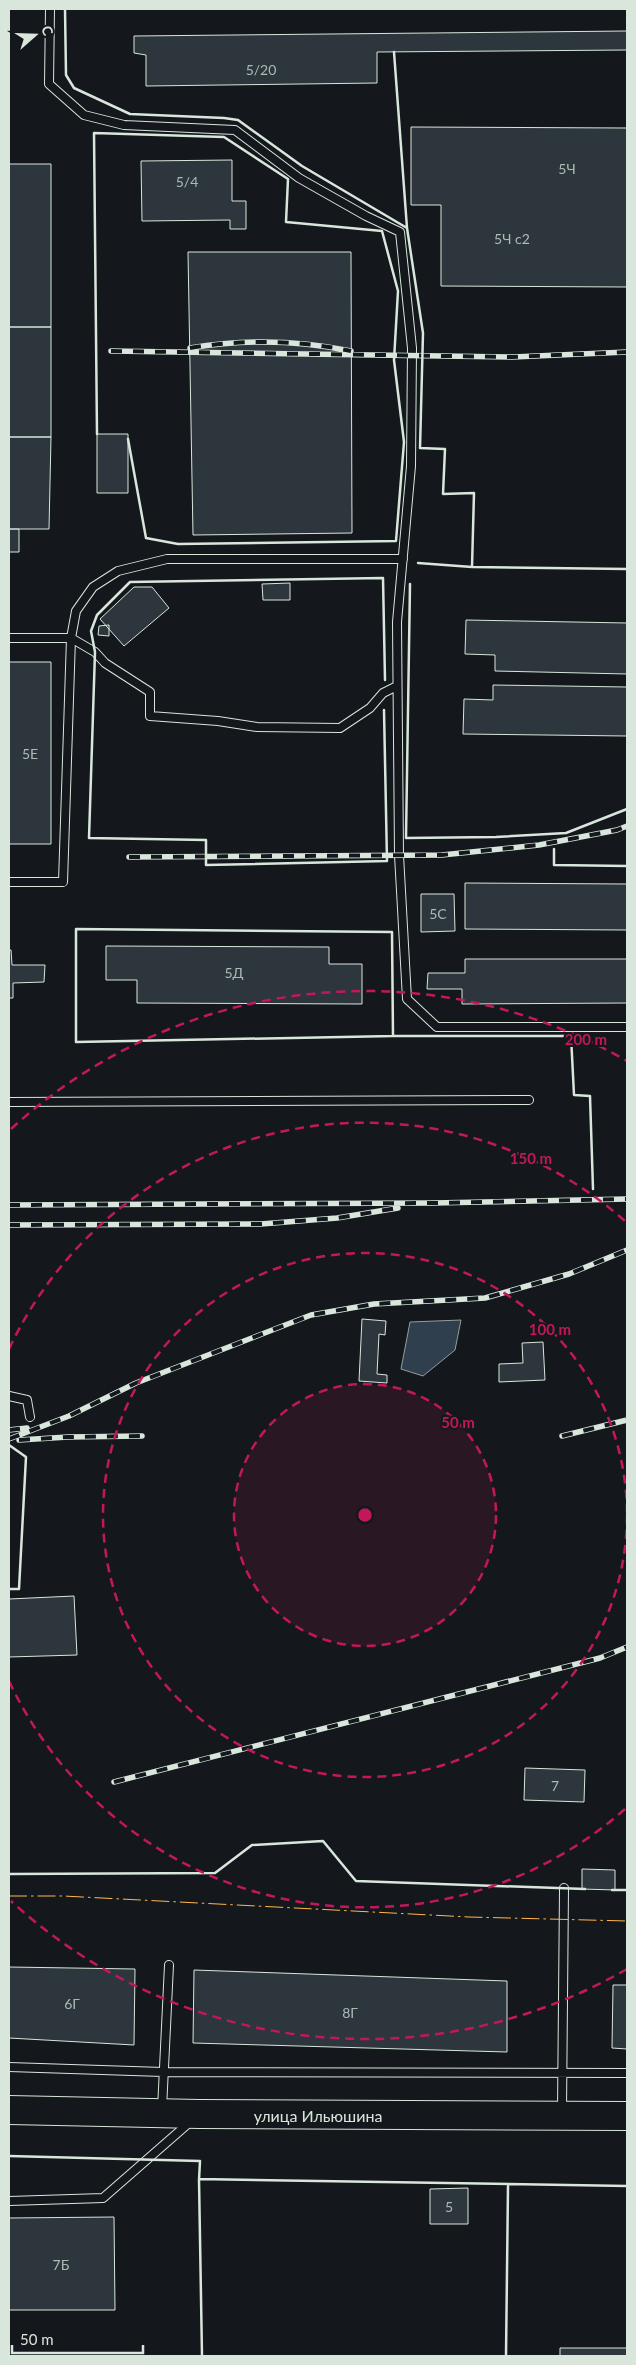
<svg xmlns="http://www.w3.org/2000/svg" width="636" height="2365" font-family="Lato,sans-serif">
	<rect width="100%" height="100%" fill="#14181c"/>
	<path fill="#2f3f4d" stroke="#939e99" d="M461 1320 455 1350 423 1376 401 1369 410 1322Z"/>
	<path fill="#2c363c" stroke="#d8e6dc" d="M627 31V50L377 52V83L146 86V55L134 53V36Z
		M411 127 627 128V287L441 286V205H411Z
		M232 160V201H246V229H230V220L142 221 141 161Z
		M9 164H51V327H9Z
		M188 252H351L352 533 193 535Z
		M9 327H51V437H9Z
		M97 434H128V493H97Z
		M9 437H51L49 529H9Z
		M9 529H19V552H9Z
		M290 583V600H263L262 584Z
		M134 587H152L169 608 124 646 100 619Z
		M466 620 627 623V674L495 671V655L465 654Z
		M109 625V636L98 635 99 626Z
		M9 662H51V844H9Z
		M493 685 627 687V736L463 734 464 699 493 700Z
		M465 883 627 884V930L465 929Z
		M421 894H454L455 931 421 932Z
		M106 946 329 947V964H362V1004L137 1003V980H106Z
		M9 950H11L12 965H45L44 982 13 983V998H9Z
		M465 959H627V1003L462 1004V989H427L428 973H465Z
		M362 1319 386 1321 385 1335 379 1334 377 1374 387 1375V1383L359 1381Z
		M543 1342 545 1380 499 1382V1364L523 1363 522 1343Z
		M74 1596 77 1655 9 1657V1599Z
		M525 1768 585 1770 584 1802 524 1800Z
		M582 1869 615 1870V1890L582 1889Z
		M9 1967 135 1969 134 2045 9 2038Z
		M194 1970 507 1981V2052L193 2043Z
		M613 1985H627V2049L612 2048Z
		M468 2188V2224H430V2189Z
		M114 2217 115 2310H9V2218Z
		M560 2348H627V2356H560Z"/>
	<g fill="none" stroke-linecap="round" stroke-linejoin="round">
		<g stroke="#d8e6dc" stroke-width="10">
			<path id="lane" d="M50 9 49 84 84 115 124 125 235 130 299 178 366 216 400 232 412 348 411 466 397 622 399 855 407 999 437 1027H627
				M9 638H71L76 611 93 587 118 571 167 559H403
				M9 882H63L71 638 95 652 105 663 150 692V716L218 721 257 727 340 728 370 708 383 693 397 686
				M9 1102 529 1100
				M9 1396 27 1400 30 1417
				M9 2067 163 2072 627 2073
				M162 2109 169 1965
				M562 2111 564 1888
				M9 2201 103 2198 190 2122"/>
		</g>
		<g stroke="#d8e6dc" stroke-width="30">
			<path id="highway" d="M9 2110 199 2114 627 2116"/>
		</g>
		<use href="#lane" stroke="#14181c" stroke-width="8"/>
		<use href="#highway" stroke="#14181c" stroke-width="28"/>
		<g stroke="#d8e6dc" stroke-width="5.5">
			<path id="rail" d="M190 348C244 339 298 340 351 351
				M111 351 513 357 627 352
				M129 857 442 855 539 845 617 830 627 826
				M9 1205 433 1203 627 1199
				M9 1225 261 1224 337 1218 398 1208
				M9 1430 27 1428
				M562 1436 627 1420
				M9 1439 69 1416 136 1383 311 1315 374 1304 485 1298 569 1274 627 1250
				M19 1440 68 1437 142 1436
				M114 1782 600 1658 627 1647"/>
		</g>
		<use href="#rail" stroke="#14181c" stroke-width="4" stroke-dasharray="11" stroke-linecap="butt"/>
		<path stroke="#d8e6dc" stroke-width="2.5" d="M65 9 66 75 74 88 130 114 224 118 238 120 302 166 407 228 423 333 420 448 445 449 443 494 474 493 472 567
			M394 52 407 228
			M97 434 94 133 224 137 288 179 286 222 382 231 398 291 394 360 404 442 396 541 178 544 146 538 128 439
			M418 563 472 567 627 569
			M410 584 406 838 496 837 566 833 627 809
			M384 710 387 861 206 865V840L89 838 95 652 91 631 97 615 130 582 383 578 385 680
			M554 849V865L627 866
			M76 929 392 932 393 1036 76 1042Z
			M393 1036H571L574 1095 590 1096 593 1189
			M9 1445 26 1457 19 1589H9
			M9 1874 215 1873 252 1845 323 1841 356 1881 585 1889
			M612 1890H627
			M9 2156 200 2161 199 2180
			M202 2356 199 2179 627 2186
			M506 2356 508 2186"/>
		<path stroke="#ffb74d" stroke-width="1" stroke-dasharray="18 4 2.5 4" stroke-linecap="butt" d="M9 1896H63L469 1917 627 1921"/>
	</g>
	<circle cx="365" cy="1515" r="131" fill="#c2185b" fill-opacity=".12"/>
	<g fill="none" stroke="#c2185b" stroke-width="2.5" stroke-dasharray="9 6">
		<circle cx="365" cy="1515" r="131"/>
		<circle cx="365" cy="1515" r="262"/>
		<path d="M625 1809A393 393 0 0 1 9 1681M9 1349A393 393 0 0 1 625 1221"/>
		<path d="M627 1969A524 524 0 0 1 11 1901M11 1129A524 524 0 0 1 627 1061"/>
	</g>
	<g text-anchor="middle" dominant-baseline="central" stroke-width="4" stroke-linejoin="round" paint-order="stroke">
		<g font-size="14" fill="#adbab4">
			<text x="261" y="69">5/20</text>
			<text x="567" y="168">5Ч</text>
			<text x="187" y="181">5/4</text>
			<text x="512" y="238">5Ч с2</text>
			<text x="30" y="753">5Е</text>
			<text x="438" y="913">5С</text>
			<text x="234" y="972">5Д</text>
			<text x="555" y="1785">7</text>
			<text x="72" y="2003">6Г</text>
			<text x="350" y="2012">8Г</text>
			<text x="449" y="2206">5</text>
			<text x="61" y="2264">7Б</text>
		</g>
		<g font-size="16" fill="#d8e6dc" stroke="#14181c">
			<text x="318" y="2115">улица Ильюшина</text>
		</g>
	</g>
	<circle cx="365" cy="1515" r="8" fill="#c2185b" stroke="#14181c" stroke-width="2.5"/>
	<g font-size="15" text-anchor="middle" font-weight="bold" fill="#c2185b" stroke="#14181c" stroke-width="4" stroke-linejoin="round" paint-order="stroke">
		<text x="586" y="1045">200 m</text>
		<text x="531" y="1164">150 m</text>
		<text x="550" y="1335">100 m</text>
		<text x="458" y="1428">50 m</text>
	</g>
	<rect width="636" height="2365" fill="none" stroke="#d8e6dc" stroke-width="20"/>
	<g transform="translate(35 35) rotate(70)" stroke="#14181c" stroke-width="4" paint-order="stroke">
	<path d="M0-4L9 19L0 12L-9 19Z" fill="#d8e6dc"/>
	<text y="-8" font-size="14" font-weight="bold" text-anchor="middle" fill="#d8e6dc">С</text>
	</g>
	<path d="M12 2345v8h131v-8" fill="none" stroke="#d8e6dc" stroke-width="2.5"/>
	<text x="20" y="2345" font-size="15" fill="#d8e6dc" stroke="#14181c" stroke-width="4" paint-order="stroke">50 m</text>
</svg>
